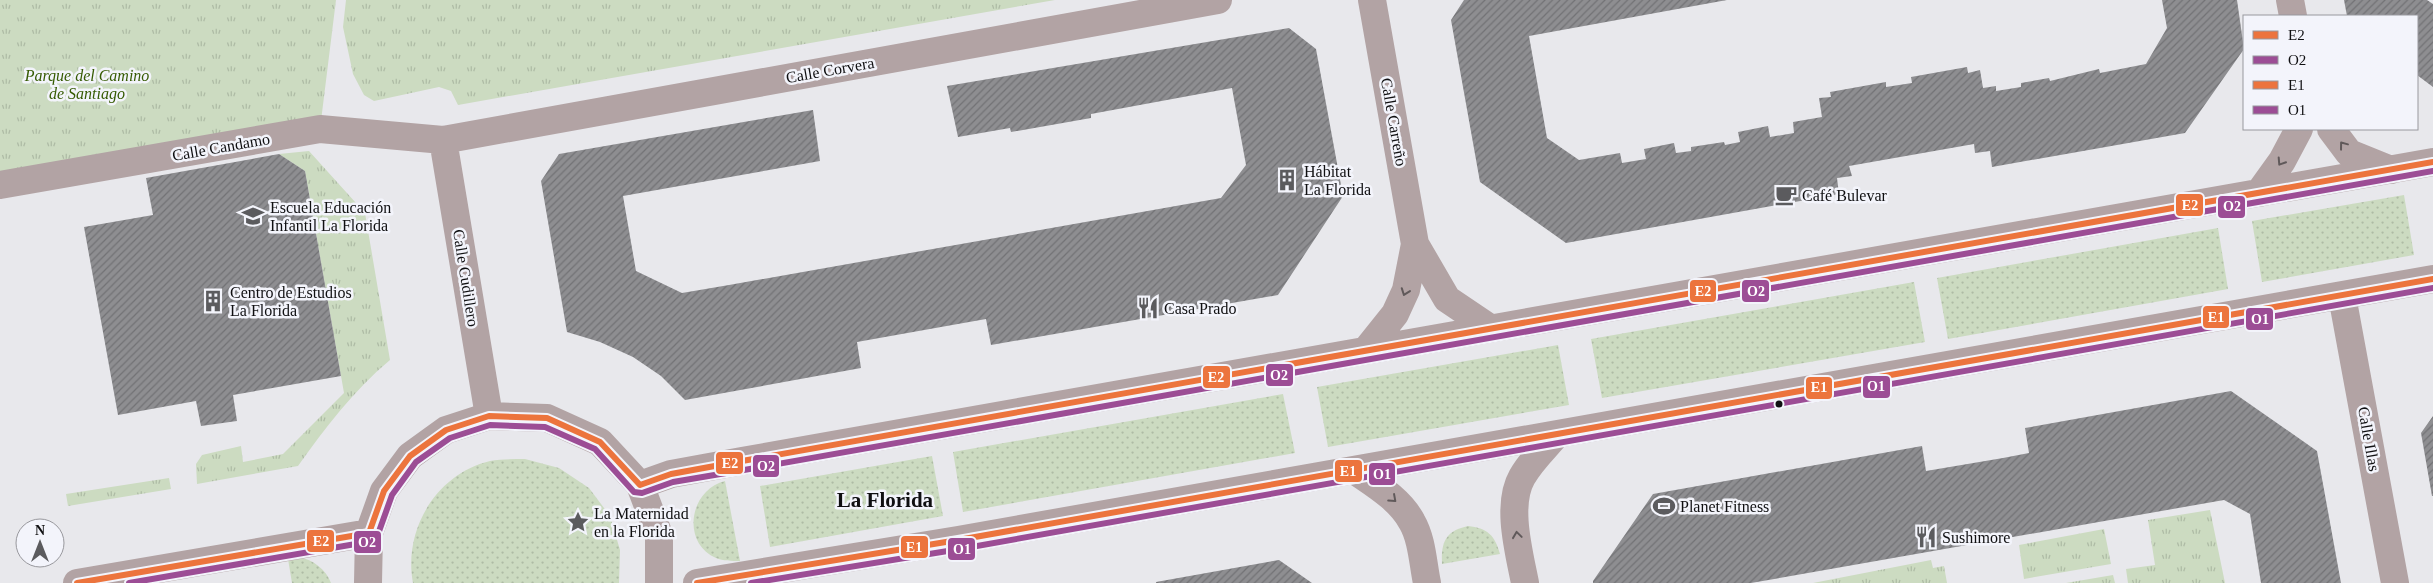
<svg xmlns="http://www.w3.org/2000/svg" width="2433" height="583" font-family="Georgia,serif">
	<defs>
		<pattern id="grass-tufts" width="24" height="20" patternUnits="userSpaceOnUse" patternTransform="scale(1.25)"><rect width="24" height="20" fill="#ccdbc1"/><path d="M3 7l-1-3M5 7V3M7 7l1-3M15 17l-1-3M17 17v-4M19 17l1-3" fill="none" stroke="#aebba5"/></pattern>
		<pattern id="garden-dots" width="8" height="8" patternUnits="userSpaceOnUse" patternTransform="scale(1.25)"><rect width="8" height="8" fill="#ccdbc1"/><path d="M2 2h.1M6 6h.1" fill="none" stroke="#aebba5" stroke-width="1.8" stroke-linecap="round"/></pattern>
		<pattern id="building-hatch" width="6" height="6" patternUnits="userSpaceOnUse" patternTransform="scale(1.25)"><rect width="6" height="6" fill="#8e8e91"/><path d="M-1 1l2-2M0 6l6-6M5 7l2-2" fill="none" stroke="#727275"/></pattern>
	</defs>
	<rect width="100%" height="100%" fill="#e8e8ec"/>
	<path fill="url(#grass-tufts)" d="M0 0H336L320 129 0 185Z
		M346 0H1055L458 105 451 91 439 87 374 101 364 95 353 74 343 27Z
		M309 151 365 213 390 360C353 391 326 427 298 466L197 484 196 464 202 455 241 446 243 462 283 454 344 393 305 171 279 154Z
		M169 478 171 489 68 506 66 494Z
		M2210 510 2225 583H2128L2126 569 2155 565 2148 520Z
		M2104 529 2111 564 2024 579 2019 545Z
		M1931 560 1933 568 1944 566 1947 583H1813Z
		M2113 575 2115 583H2066Z"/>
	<path fill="url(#garden-dots)" d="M2404 195 2414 255 2262 282 2252 221Z
		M2218 228 2228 289 1948 339 1937 278Z
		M1914 282 1925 342 1602 398 1591 339Z
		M1558 345 1569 405 1328 447 1317 387Z
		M1283 394 1295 453 963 512 953 452Z
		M932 456 943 516 770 547 760 486Z
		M525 459 559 468 589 488 610 516 620 550 619 583H413C403 530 436 474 490 461 501 459 514 459 525 459Z
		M725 481 740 561C732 561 723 561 716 558 681 543 689 490 725 481Z
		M1468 526C1487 528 1495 535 1500 554L1442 564C1441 541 1446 531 1468 526Z
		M299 557C313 560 326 569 331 583H292L288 559Z"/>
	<path fill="url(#building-hatch)" d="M1464 0H1727L1529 36 1547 138 1579 160 1620 153 1622 163 1646 159 1644 149 1674 143 1676 153 1691 151V147L1724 142 1725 145 1740 142 1738 132 1768 126 1770 137 1794 133 1793 122 1822 117 1819 98 1831 97 1830 92 1886 82V87L1912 83 1911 77 1967 67 1968 73 1980 70 1983 88 1996 86V91L2021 87V83L2049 78 2050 81 2099 69 2100 73 2146 64 2167 28 2162 0H2237L2244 49 2185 133 1992 167 1990 151 1975 153 1974 144 1849 166 1852 176 1837 178 1839 194 1566 243 1480 182 1451 20Z
		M2344 0H2427L2433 4V87L2417 75V16H2347Z
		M1289 28 1316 49 1343 196 1278 295 991 345 986 319 941 327 857 342 861 368 685 400 661 376 633 357 600 342 567 332 541 181 559 154 813 110 820 161 623 196 636 271 682 293 729 285 1221 198 1246 165 1232 88 1091 114V118L1011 132 1010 128 958 137 947 86Z
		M279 154 305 171 341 376 233 395 237 421 201 426 196 401 118 415 84 227 153 215 146 178Z
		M2231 391 2317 451 2341 583H2261L2250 514 2224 500 1751 583H1593V581L1653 494 1922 446 1926 471 2003 458 2029 453 2025 428Z
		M2433 416V496H2432L2421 433Z
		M1279 560 1312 583H1156V582Z"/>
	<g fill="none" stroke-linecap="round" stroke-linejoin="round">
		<path stroke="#b2a3a4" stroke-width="28" d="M1372 0 1415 244 1447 299 1490 328
			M2290 0 2293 16
			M2331 129 2349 153 2391 170
			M443 140 489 416
			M0 185 320 129 443 140 1218 0
			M2259 193 2282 161 2299 129
			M2342 296 2395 583
			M1367 349 1395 314 1406 290 1415 244
			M1354 470C1374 484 1400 499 1412 522 1422 539 1423 564 1427 583
			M640 485 671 474 742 461 2433 162
			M77 583 369 533
			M368 583 369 533 384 491 410 456 446 430 489 416 547 418 600 442 640 485 659 535V583
			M697 583 958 540 2433 279
			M1525 583C1519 552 1506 505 1522 477 1531 461 1545 448 1556 435"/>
		<g stroke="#f3f4fb" stroke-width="10">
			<path id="bus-1" d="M77 583 369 533 384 491 410 456 446 430 489 416 547 418 600 442 640 485 671 474 742 461 2433 162"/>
		</g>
		<g stroke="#f3f4fb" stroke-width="10">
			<path id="bus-2" d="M129 583 373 541 377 537 392 495 416 462 450 438 490 425 545 427 595 449 634 492 642 493 673 482 744 470 2433 171"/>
		</g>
		<g stroke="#f3f4fb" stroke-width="10">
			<path id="bus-3" d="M697 583 958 540 2433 279"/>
		</g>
		<g stroke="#f3f4fb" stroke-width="10">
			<path id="bus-4" d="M751 583 960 549 2433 288"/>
		</g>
		<use href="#bus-1" stroke="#ec743d" stroke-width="6"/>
		<use href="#bus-2" stroke="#9c4d95" stroke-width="6"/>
		<use href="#bus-3" stroke="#ec743d" stroke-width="6"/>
		<use href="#bus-4" stroke="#9c4d95" stroke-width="6"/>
	</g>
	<defs><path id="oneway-chevron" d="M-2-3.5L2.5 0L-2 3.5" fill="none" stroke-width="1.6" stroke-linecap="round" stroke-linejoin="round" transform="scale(1.25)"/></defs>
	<g stroke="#60595a">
		<use href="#oneway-chevron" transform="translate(2343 145) rotate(-127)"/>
		<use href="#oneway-chevron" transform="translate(2281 162) rotate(123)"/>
		<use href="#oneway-chevron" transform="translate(1405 292) rotate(110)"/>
		<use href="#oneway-chevron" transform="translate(1393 499) rotate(42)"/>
		<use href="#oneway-chevron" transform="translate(1517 535) rotate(-98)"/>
	</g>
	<defs>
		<g id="building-bare" transform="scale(1.725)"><path d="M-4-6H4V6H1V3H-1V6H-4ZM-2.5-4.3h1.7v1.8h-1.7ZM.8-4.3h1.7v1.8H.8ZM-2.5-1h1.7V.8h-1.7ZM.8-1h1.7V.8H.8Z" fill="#5b5b5e" stroke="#f3f4fb" stroke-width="2.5" paint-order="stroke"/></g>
		<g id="cafe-bare" transform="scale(1.725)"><path d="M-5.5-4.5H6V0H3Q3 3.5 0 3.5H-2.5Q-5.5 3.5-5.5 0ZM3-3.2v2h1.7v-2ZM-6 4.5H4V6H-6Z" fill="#5b5b5e" stroke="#f3f4fb" stroke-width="2.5" paint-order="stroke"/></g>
		<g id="school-bare" transform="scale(1.725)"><path d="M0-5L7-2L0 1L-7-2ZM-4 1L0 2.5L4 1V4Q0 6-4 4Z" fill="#5b5b5e" stroke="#f3f4fb" stroke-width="2.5" paint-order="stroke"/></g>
		<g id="restaurant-bare" transform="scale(1.725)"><path d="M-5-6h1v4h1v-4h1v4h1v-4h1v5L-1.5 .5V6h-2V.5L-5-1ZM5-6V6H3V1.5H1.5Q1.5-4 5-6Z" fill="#5b5b5e" stroke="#f3f4fb" stroke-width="2.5" paint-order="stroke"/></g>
		<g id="stadium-bare" transform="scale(1.725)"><path d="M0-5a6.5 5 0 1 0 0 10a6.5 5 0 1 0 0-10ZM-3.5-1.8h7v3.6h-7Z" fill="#5b5b5e" stroke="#f3f4fb" stroke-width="2.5" paint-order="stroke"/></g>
		<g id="sight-bare" transform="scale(1.725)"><path d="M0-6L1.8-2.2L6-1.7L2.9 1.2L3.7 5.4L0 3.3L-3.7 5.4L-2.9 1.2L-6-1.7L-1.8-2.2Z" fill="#5b5b5e" stroke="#f3f4fb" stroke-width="2.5" paint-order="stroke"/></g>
	</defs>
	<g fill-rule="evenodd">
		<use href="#building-bare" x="1287" y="180"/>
		<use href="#cafe-bare" x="1786" y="195"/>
		<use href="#school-bare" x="253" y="216"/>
		<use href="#building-bare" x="213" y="301"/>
		<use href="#restaurant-bare" x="1148" y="308"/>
		<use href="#stadium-bare" x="1664" y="506"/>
		<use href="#sight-bare" x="578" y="522"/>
		<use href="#restaurant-bare" x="1926" y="537"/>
	</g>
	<circle fill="#0f0f11" stroke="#f3f4fb" stroke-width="2" cx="1779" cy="404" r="4.5"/>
	<g text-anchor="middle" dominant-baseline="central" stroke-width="5" stroke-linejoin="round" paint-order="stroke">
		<g font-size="16" fill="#0f0f11" stroke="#f3f4fb">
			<text transform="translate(830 70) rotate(-10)">Calle Corvera</text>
			<text transform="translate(1394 122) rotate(80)">Calle Carreño</text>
			<text transform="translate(221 147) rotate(-10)">Calle Candamo</text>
			<text transform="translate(466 278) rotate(81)">Calle Cudillero</text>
			<text transform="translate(2369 439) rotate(80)">Calle Illas</text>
		</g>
		<g font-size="16" font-style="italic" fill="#365b03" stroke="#f3f4fb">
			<text x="87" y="75">Parque del Camino<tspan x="87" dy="18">de Santiago</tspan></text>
		</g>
		<g font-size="16" fill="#0f0f11" stroke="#f3f4fb" text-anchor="start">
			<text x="1304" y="171">Hábitat<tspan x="1304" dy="18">La Florida</tspan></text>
			<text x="1802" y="195">Café Bulevar</text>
			<text x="270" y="207">Escuela Educación<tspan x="270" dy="18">Infantil La Florida</tspan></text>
			<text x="230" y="292">Centro de Estudios<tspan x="230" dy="18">La Florida</tspan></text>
			<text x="1164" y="308">Casa Prado</text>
			<text x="1680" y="506">Planet Fitness</text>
			<text x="594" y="513">La Maternidad<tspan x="594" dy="18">en la Florida</tspan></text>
			<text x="1942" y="537">Sushimore</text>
		</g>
		<g font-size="21" font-weight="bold" fill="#0f0f11" stroke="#f3f4fb">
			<text x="885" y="500">La Florida</text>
		</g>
	</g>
	<g stroke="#f3f4fb" stroke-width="2">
		<rect x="2175" y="193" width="29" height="24" rx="5" fill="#ec743d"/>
		<rect x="2217" y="195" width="29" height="24" rx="5" fill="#9c4d95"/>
		<rect x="1741" y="279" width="29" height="24" rx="5" fill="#9c4d95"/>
		<rect x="1689" y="279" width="28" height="24" rx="5" fill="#ec743d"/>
		<rect x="2202" y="305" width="28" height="24" rx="5" fill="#ec743d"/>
		<rect x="2245" y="307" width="29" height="24" rx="5" fill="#9c4d95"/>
		<rect x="1265" y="363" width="29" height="24" rx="5" fill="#9c4d95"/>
		<rect x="1202" y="365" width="29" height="24" rx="5" fill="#ec743d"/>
		<rect x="1862" y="375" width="29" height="24" rx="5" fill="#9c4d95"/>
		<rect x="1805" y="376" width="28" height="24" rx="5" fill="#ec743d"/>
		<rect x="715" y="451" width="29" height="24" rx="5" fill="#ec743d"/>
		<rect x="752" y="454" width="28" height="24" rx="5" fill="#9c4d95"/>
		<rect x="1334" y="459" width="29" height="24" rx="5" fill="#ec743d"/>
		<rect x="1368" y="462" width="28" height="24" rx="5" fill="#9c4d95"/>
		<rect x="306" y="529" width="29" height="24" rx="5" fill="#ec743d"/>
		<rect x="353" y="530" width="29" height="24" rx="5" fill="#9c4d95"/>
		<rect x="900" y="535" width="29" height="24" rx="5" fill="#ec743d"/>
		<rect x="947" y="537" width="29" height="24" rx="5" fill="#9c4d95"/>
	</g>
	<g font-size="14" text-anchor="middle" font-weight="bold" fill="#fff">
		<text x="2190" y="210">E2</text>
		<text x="2232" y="211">O2</text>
		<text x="1756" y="296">O2</text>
		<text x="1703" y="296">E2</text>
		<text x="2216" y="322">E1</text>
		<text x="2260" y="324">O1</text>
		<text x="1279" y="380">O2</text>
		<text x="1216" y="382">E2</text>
		<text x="1876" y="391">O1</text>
		<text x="1819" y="392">E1</text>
		<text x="730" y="468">E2</text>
		<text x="766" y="471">O2</text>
		<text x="1348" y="476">E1</text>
		<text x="1382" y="479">O1</text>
		<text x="321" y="546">E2</text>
		<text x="367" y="547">O2</text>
		<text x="914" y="552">E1</text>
		<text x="962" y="554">O1</text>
	</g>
	<rect x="2243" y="15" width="175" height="115" fill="#f3f4fb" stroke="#98989d"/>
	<rect x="2253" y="31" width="25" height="8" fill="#ec743d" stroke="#98989d"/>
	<text x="2288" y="40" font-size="15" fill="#0f0f11">E2</text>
	<rect x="2253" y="56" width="25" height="8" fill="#9c4d95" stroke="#98989d"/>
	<text x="2288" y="65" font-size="15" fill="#0f0f11">O2</text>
	<rect x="2253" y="81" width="25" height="8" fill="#ec743d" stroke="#98989d"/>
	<text x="2288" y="90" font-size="15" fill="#0f0f11">E1</text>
	<rect x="2253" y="106" width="25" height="8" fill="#9c4d95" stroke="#98989d"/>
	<text x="2288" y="115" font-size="15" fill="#0f0f11">O1</text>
	<g transform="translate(40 543)"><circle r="24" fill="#f3f4fb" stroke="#98989d"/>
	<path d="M0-4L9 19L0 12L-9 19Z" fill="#5b5b5e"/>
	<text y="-8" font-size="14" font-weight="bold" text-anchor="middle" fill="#0f0f11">N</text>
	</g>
</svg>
